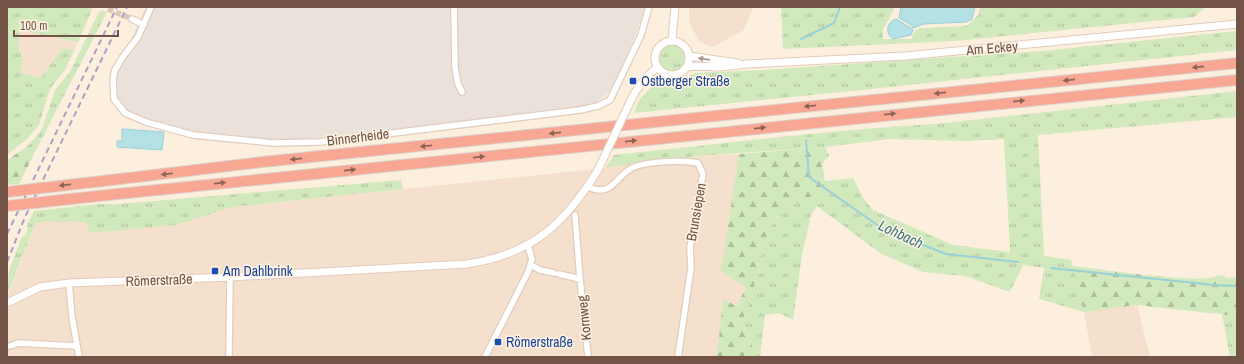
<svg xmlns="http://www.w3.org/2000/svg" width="1244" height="364" font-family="'Archivo Narrow',sans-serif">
	<defs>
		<pattern id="grass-tufts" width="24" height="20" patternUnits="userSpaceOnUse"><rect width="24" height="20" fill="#d1e9bd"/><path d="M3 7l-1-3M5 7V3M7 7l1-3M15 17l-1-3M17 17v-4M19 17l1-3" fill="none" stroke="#aebf9b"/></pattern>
		<pattern id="forest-firs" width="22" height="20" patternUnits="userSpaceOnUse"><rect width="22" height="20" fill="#d1e9bd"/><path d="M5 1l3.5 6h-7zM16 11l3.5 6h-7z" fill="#aebf9b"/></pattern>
	</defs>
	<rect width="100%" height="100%" fill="#fcefdd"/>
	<path fill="#f4e0cc" d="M689 7H753L744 30 712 47 699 42 689 21Z
		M20 29 78 42 74 51 62 48 41 78 21 73 23 56 18 46Z
		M739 154 722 271 747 287 737 306 723 300 717 357H7L8 295 36 222H86L88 232 177 225 232 207 606 168 636 163 698 156Z
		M1137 305 1150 357H1092L1084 312Z"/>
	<path fill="#eae1da" d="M146 7H645L636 34 612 90 595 104 582 108 300 140 260 141 184 134 116 109 115 73Z"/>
	<path fill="url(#grass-tufts)" d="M7 7H93L78 42 20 30 18 46 23 56 21 73 41 78 62 48 74 51 65 70 50 89 39 125 26 140 7 155Z
		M781 7H895L883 30V39H911L915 31 920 28 967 26 978 15 980 7H1206L1194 17 955 41 783 49Z
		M102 10 107 12 34 154 25 148 36 137 42 129 55 90 70 72 94 22 100 11Z
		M1237 31V50L861 90 634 113 638 102 653 85 679 84 695 73 762 70 1041 51Z
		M658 58a14 14 0 1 1 28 0a14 14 0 1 1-28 0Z
		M1237 91V117L1038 135 1044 256 1071 260 1084 312 1039 299 1044 268 1023 265 1010 292 965 276 923 272 880 253 817 206 811 215 802 255 793 320 779 313 765 315 760 357H752V350L742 322 752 295 768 230 791 203 813 198 825 181 853 178 863 198 873 210 953 245 1010 252 1004 139 967 141 889 139 825 147 698 156 636 163 606 168 614 155C720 144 827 130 935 124Z
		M401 180 403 189 232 207 177 225 89 233 86 222H36L7 295 9 271 22 236H25L27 231V225L34 211 99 204H119Z
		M1222 314 1237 316V357H1230Z"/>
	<path fill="url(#forest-firs)" d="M825 147 829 155 822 164 825 181 813 198 791 203 768 230 752 295 742 322 752 350V357H717L723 299 737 306 746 287 721 271 739 154Z
		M25 148 34 154 19 184 7 185V160Z
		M1072 266C1093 268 1208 286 1219 275L1228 278 1237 277V316L1137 305 1084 312Z"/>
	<path fill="#b3e1e5" stroke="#99d1d7" d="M901 7H975L972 19 966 22 924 24 913 28 910 24 899 18Z
		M896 19 911 28 913 30 911 35 893 39C885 34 886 22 896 19Z
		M122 129 164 132 162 150 117 147V141H122Z"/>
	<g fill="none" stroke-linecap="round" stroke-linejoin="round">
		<path stroke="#99d1d7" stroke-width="2" d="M801 39 834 23 840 7
			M806 140 809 177 883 229 946 254 1018 262
			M1051 268 1214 285 1237 286"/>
		<path stroke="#dac8b7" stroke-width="5.5" stroke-dasharray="5.5 3" stroke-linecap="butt" d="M108 9 132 19"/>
		<g stroke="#e2ccbd" stroke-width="8">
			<path id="minor" d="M151 7 138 37 122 58 115 70 113 79 114 99 125 113 146 122 193 135 273 143 320 142 580 110 598 106 610 100 641 35 649 7
				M454 7 455 68 458 84 462 92
				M132 19 144 25
				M588 187C614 198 615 175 634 167 650 161 682 160 698 163L703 174 690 248 691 268 678 357
				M575 215 580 279 588 357
				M531 265 540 270 554 273
				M559 274 580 279
				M69 283 72 317 79 357
				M10 346 18 343 76 346
				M229 357 230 277
				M485 357 528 272 532 259 528 246"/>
		</g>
		<g stroke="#e2ccbd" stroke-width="9">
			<path id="tertiary" d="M672 40 675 7
				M655 58a17 17 0 1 1 34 0a17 17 0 1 1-34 0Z
				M689 56 737 63
				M687 67 697 66 719 67 747 64 905 56 1237 24
				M631 100C637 87 646 77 657 67
				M7 303 40 287 69 283 230 277 467 264C532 254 564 225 598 170"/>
		</g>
		<g stroke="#dad2cf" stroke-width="12">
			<path id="motorway" d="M103 181 262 162 1237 63
				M98 196 1237 80"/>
		</g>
		<use href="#minor" stroke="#fff" stroke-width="5.5"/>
		<use href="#tertiary" stroke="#fff" stroke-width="7"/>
		<use href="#motorway" stroke="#f8a792" stroke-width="10"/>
		<path stroke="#b09ec4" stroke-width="2" stroke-dasharray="6 4" stroke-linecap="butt" d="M7 234 117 7
			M7 262 25 217 127 7"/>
		<g stroke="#e2ccbd" stroke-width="9" stroke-linecap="butt">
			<path id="tertiary-bridge" d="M598 170 631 100"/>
		</g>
		<g stroke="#dad2cf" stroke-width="12" stroke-linecap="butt">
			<path id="motorway-bridge" d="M7 192 103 181
				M7 206 98 196"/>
		</g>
		<use href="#tertiary-bridge" stroke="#fff" stroke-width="7"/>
		<use href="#motorway-bridge" stroke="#f8a792" stroke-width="10"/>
	</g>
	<defs><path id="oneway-solid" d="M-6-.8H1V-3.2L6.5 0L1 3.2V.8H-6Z"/></defs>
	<use fill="#aa9890" href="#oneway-solid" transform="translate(704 59) rotate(-172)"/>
	<g fill="#8d6455">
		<use href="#oneway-solid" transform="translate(1198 67) rotate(174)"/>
		<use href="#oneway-solid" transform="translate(1069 80) rotate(174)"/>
		<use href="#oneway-solid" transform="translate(940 93) rotate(174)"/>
		<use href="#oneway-solid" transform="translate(1019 101) rotate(-6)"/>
		<use href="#oneway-solid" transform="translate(810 106) rotate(174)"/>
		<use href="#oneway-solid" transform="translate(890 114) rotate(-6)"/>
		<use href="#oneway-solid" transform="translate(760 128) rotate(-6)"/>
		<use href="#oneway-solid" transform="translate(555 133) rotate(174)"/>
		<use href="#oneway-solid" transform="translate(631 141) rotate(-6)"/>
		<use href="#oneway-solid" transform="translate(426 146) rotate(174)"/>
		<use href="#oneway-solid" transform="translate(479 157) rotate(-6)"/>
		<use href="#oneway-solid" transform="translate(296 159) rotate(174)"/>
		<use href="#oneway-solid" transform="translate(350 170) rotate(-6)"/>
		<use href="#oneway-solid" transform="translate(167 174) rotate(173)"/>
		<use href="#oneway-solid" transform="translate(220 183) rotate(-6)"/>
		<use href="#oneway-solid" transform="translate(65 185) rotate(174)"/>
	</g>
	<g fill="#1a4fb4" stroke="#fff3e4" stroke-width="1.5">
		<rect x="629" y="77" width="8" height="8" rx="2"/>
		<rect x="211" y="267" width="8" height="8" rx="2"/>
		<rect x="494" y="338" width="8" height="8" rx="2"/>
	</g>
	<g text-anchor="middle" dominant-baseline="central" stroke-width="3" stroke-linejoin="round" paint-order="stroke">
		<g font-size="14" fill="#725346" stroke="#fff3e4">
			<text transform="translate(992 48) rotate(-5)">Am Eckey</text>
			<text transform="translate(358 137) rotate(-7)">Binnerheide</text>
			<text transform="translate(696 212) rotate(-80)">Brunsiepen</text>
			<text transform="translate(159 280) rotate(-2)">Römerstraße</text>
			<text transform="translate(584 318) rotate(-96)">Kornweg</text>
		</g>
		<g font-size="14" fill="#164399" stroke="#fff3e4" text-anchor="start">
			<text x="641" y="81">Ostberger Straße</text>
			<text x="223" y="271">Am Dahlbrink</text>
			<text x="506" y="342">Römerstraße</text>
		</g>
		<g font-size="15" font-style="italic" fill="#3d787f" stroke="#fff3e4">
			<text transform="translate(901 234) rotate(25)">Lohbach</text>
		</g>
	</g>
	<rect width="1244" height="364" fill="none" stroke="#725346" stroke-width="16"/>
	<path d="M14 30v6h104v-6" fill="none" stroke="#725346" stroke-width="2"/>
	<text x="20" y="30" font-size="12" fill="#725346" stroke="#fff3e4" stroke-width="3" paint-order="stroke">100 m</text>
</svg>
